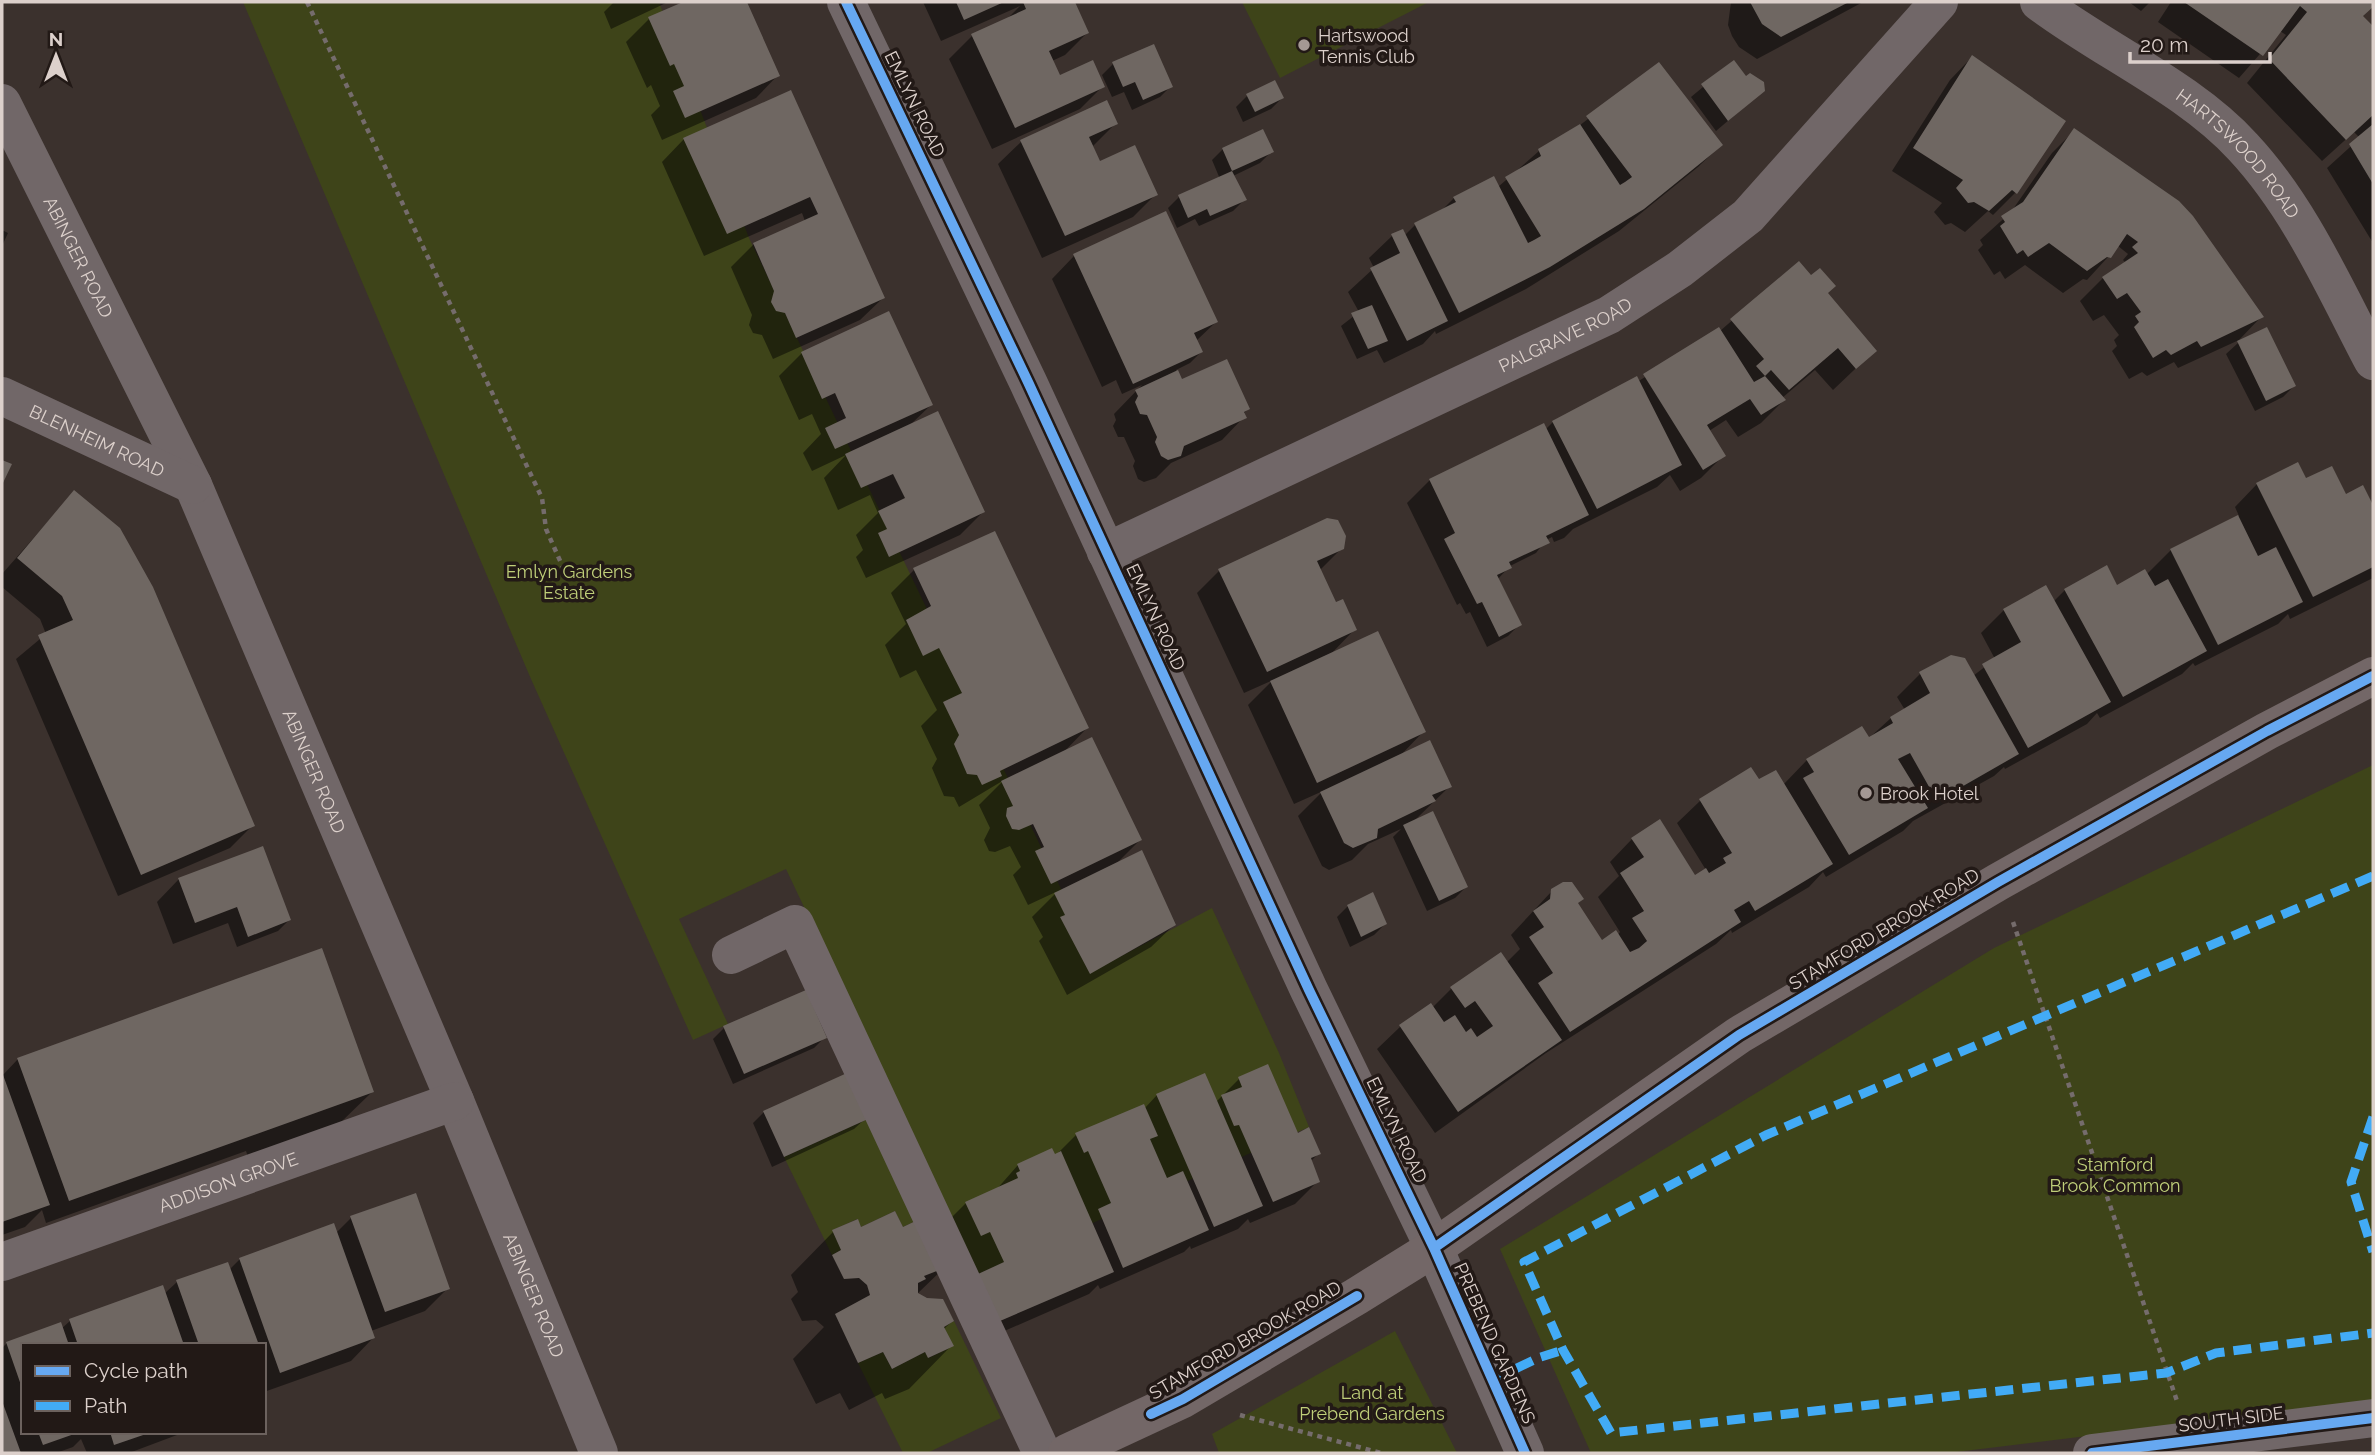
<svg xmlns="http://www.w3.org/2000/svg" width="2375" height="1455" font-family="Raleway,sans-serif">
	<rect width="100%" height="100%" fill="#3b312d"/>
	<path fill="#3e4419" d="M243 2H659L749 238 1099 968 1212 908 1279 1053 1309 1127 978 1274 786 869 679 919 728 1024 693 1040 531 679Z
		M1242 2H1429L1280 78Z
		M2373 765V1401L1948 1453H1591L1500 1249 1994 948Z
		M868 1119 924 1217 903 1227 895 1211 861 1227 857 1219 833 1230 841 1250 832 1255 784 1157Z
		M954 1321 1001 1418 927 1453H903L858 1363 883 1352 892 1369 925 1352 929 1358 953 1346 944 1327Z
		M1395 1331 1457 1453H1219L1212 1434Z"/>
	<path fill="#0007" d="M614 2H668L611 29 604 12Z
		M687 2H745L778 75 756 98 662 140 651 115 660 106 651 85 647 88 626 42 649 19Z
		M923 2H1073L1087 33 1065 55 1052 61 1059 77 1103 86 1080 109 992 149 949 59 972 36 1006 20 1020 6 941 41Z
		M1731 2H1863L1757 59 1739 47 1732 36 1728 25Z
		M2129 2H2150L2141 11Z
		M2171 2H2373L2362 17 2373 29V243L2327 168 2360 138 2354 132 2322 161 2247 83 2286 35 2280 31 2239 78 2158 22Z
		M1153 46 1171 86 1160 97 1132 110 1124 92 1112 97 1102 75 1113 64Z
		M1972 57 2015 193 1993 215 1988 211 1965 232 1951 223 1945 225 1934 212 1942 203 1892 171 1950 80Z
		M1733 62 1746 79 1763 91 1716 131 1691 97Z
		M1659 64 1721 145 1698 167 1619 231 1526 289 1436 334 1435 331 1423 344 1384 363 1377 350 1357 359 1341 326 1359 312 1348 292 1374 268 1369 258 1392 236 1402 231 1404 236 1415 225 1440 212 1454 198 1498 187 1539 151 1575 129Z
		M790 92 883 298 860 320 773 359 762 335 753 333 749 325 752 315 731 267 754 244 805 221 802 213 704 256 662 162 684 139Z
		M1247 96 1282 98 1271 109 1243 122 1236 107Z
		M1116 123 1093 146 1099 163 1156 194 1133 217 1042 258 998 164 1021 142Z
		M2074 131 2261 317 2239 340 2178 368 2174 362 2147 376 2142 372 2129 379 2112 351 2117 346 2114 340 2119 335 2104 315 2093 321 2080 301 2103 278 2126 263 2123 260 2128 254 2118 246 2087 280 2083 279 2063 293 2025 265 2005 279 2000 271 1994 275 1978 250 1983 245 1980 240 2011 212 2052 153Z
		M1223 149 1272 151 1260 163 1233 176 1244 200 1233 211 1199 226 1195 219 1177 228 1168 208 1179 197 1220 179 1212 160Z
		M2 230 8 233 2 246Z
		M1074 256 1216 322 1196 341 1201 352 1190 363 1176 370 1181 381 1248 409 1243 414 1244 417 1222 440 1171 463 1156 478 1144 482 1138 479 1133 466 1135 461 1124 437H1118L1113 426 1116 420 1114 414 1142 385 1122 394 1116 380 1102 387 1052 279Z
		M1798 263 1874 351 1833 390 1815 370 1782 398 1784 400 1761 423 1738 437 1726 420 1709 431 1724 455 1701 478 1680 491 1670 475 1657 487 1573 529 1564 538 1554 542 1552 537 1546 540 1536 553 1510 566 1497 580 1519 625 1508 636 1487 647 1470 612 1466 614 1460 603 1457 605 1407 503 1430 480 1545 430 1553 422 1637 382 1720 331Z
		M2266 329 2294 386 2283 397 2255 411 2226 354 2238 343Z
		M802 353 931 405 909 426 983 512 960 535 866 578 856 557 863 550 856 535 878 513 870 495 838 510 824 478 846 455 812 471 803 453 821 434 812 414 799 420 779 376Z
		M2305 481 2345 496 2362 488 2373 509V578L2290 619 2288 614 2278 624 2195 666 2193 663 2182 674 2100 718 2097 713 2087 724 2005 769 2004 767 1994 776 1913 821 1903 831 1826 877 1823 872 1809 887 1732 933 1731 930 1716 944 1546 1053 1435 1133 1377 1049 1400 1027 1430 1005 1432 1008 1451 989 1500 955 1506 963 1520 949 1511 935 1552 891 1576 904 1602 942 1617 936 1620 932 1598 897 1619 876 1610 862 1632 839 1695 877 1706 870 1677 823 1700 801 1751 770 1758 781 1783 785 1807 760 1868 739 1891 718 1905 710 1897 697 1920 674 1951 656 1973 676 1995 659 1981 633 2004 610 2053 602 2065 590 2116 587 2146 575 2171 550 2239 516 2235 507 2257 484Z
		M74 492 253 825 230 848 118 896 16 659 46 634 40 619 2 587V574Z
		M994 533 1087 728 1063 753 1140 840 1115 865 1174 925 1151 947 1067 995 1039 941 1043 937 1032 917 1058 891 1028 905 1013 875 1021 867 1010 846 995 852 989 851 984 840 990 828 979 805 1004 780 959 807 954 797 944 796 932 768 937 759 921 726 937 710 916 670 900 678 885 645 906 624 891 593 914 570Z
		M1342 548 1319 571 1335 604 1355 629 1330 655 1423 732 1400 756 1450 786 1414 821 1466 887 1455 898 1427 911 1393 837 1401 829 1368 844 1352 860 1329 870 1322 866 1298 816 1323 791 1294 804 1248 705 1273 680 1244 693 1197 593 1219 571Z
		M179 879 289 920 278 931 237 947 228 923 173 944 157 902Z
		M1348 906 1385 924 1374 935 1350 947 1337 917Z
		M805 992 825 1037 814 1048 733 1084 713 1039 724 1028Z
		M18 1059 372 1092 338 1125 248 1157 246 1151 46 1223 42 1210 25 1227 2 1235V1076Z
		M1239 1079 1319 1153 1310 1162 1318 1181 1295 1204 1250 1223 1248 1219 1238 1229 1191 1249 1190 1246 1184 1252 1100 1289 1098 1285 1089 1294 977 1343 943 1226 966 1203 996 1190 1018 1165 1054 1157 1076 1135 1144 1109 1157 1095 1216 1102Z
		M764 1112 866 1118 854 1129 772 1167 753 1123Z
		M351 1218 448 1288 425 1311 371 1331 373 1338 351 1361 264 1392V1345H23V1432H185L129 1453H87L81 1439 73 1447 56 1453H2V1348L7 1343 61 1329 70 1321 164 1294 177 1282 229 1270 240 1259 335 1234Z
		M860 1229H902L945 1267 916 1295 952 1321 943 1330 951 1346 909 1389 885 1399 882 1393 849 1410 840 1393 816 1404 793 1359 824 1327 816 1320 802 1321 791 1299 798 1292 791 1275 833 1232Z"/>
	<path fill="#6f6762" d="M683 2H747L780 76 685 118 673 91 684 86 674 64 670 66 648 17Z
		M956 2H1004L964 20Z
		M1023 2H1075L1089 33 1049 51 1060 75 1093 60 1105 87 1015 128 971 34 1026 9Z
		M1750 2H1849L1781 37 1762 24Z
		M2184 2H2373V7L2363 16 2373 26V115L2346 140 2269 59 2307 12 2300 6 2263 56Z
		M1154 44 1173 87 1143 100 1135 82 1123 87 1112 62Z
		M1972 55 2066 121 2017 194 2012 190 1989 211 1974 202 1968 203 1956 188 1963 180 1913 148Z
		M1734 60 1746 76 1750 73 1764 82 1765 91 1728 121 1701 84Z
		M1659 62 1723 145 1644 209 1550 267 1459 313 1414 223 1456 202 1453 197 1494 176 1528 243 1534 240 1541 236 1505 177 1541 156 1538 149 1580 124 1620 185 1625 182 1632 177 1586 116Z
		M1275 80 1284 98 1255 112 1246 94Z
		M791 90 885 298 796 338 785 313 776 311 771 302 774 291 753 243 818 214 810 197 727 234 683 138Z
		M1107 100 1118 124 1089 137 1100 161 1135 145 1158 195 1065 236 1020 140Z
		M2373 124V184L2349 144Z
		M2074 128 2179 201 2193 216 2264 317 2201 347 2197 341 2171 355 2166 350 2153 358 2134 327 2139 322 2135 316 2141 312 2127 293 2117 299 2102 277 2138 253 2132 247 2138 242 2127 234 2111 258 2107 257 2087 271 2049 243 2028 257 2023 250 2017 254 2000 226 2005 222 2001 216 2023 202Z
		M1263 129 1274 152 1232 171 1222 148Z
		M1232 171 1247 200 1210 216 1207 209 1188 218 1178 195Z
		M1166 211 1218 322 1194 333 1203 352 1133 384 1073 254Z
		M1403 229 1448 321 1407 341 1370 268 1400 253 1391 234Z
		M1799 261 1811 275 1820 268 1836 286 1828 293 1877 351 1856 369 1838 348 1789 390 1771 370 1765 376 1786 400 1761 415 1750 399 1707 425 1726 456 1703 470 1643 374 1719 327 1754 382 1765 376 1756 366 1764 359 1730 319Z
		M1372 305 1388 341 1368 349 1351 313Z
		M889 311 933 405 835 449 825 428 846 418 835 393 822 399 801 352Z
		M2267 327 2296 386 2266 401 2237 341Z
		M1227 359 1250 409 1244 412 1247 418 1184 446 1181 456 1168 460 1161 456 1155 442 1157 437 1147 415 1140 414 1135 402 1138 396 1135 390 1178 370 1182 379Z
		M1637 376 1682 465 1597 509 1552 421Z
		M938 411 985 512 889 557 878 533 887 529 878 511 905 498 893 474 861 488 845 454Z
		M1544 423 1589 515 1546 536 1550 543 1509 562 1512 568 1497 575 1522 625 1499 637 1482 602 1477 604 1444 539 1455 533 1429 479Z
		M2 460 12 464 2 485Z
		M2298 462 2306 478 2332 466 2346 494 2363 485 2373 505V567L2313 597 2256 483Z
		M74 490 120 528 153 587 255 826 141 875 38 635 73 620 62 596 17 558Z
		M2238 515 2258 556 2276 547 2303 602 2218 645 2170 549Z
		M1327 518 1338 520 1346 536 1344 549 1317 561 1336 602 1343 599 1357 630 1267 672 1218 569Z
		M995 531 1089 728 1000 771 1002 776 982 785 977 775 967 774 954 744 959 735 943 702 962 693 939 648 923 656 906 620 931 606 913 568Z
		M2107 565 2117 585 2145 569 2155 586 2168 579 2207 651 2123 697 2064 589Z
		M2046 585 2111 702 2028 748 1982 664 2021 642 2003 609Z
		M1378 631 1426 732 1317 783 1270 681Z
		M1951 655 1965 658 2019 754 1937 801 1910 753 1898 759 1928 808 1849 855 1803 778 1814 772 1806 759 1862 726 1869 737 1893 723 1890 717 1930 693 1919 672Z
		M1092 737 1142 840 1051 884 1035 851 1044 847 1033 824 1019 830 1012 829 1006 816 1007 808 1013 806 1001 781Z
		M1430 740 1452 787 1432 795 1436 801 1378 829 1377 838 1353 848 1344 843 1320 792Z
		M1751 767 1759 779 1776 770 1833 864 1755 911 1749 901 1734 910 1741 922 1570 1032 1538 983 1553 973 1529 937 1544 927 1533 911 1550 899 1551 889 1563 882H1572L1584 899 1578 903 1602 940 1616 930 1630 952 1639 948 1647 941 1632 918 1644 911 1620 873 1644 857 1631 838 1660 819 1695 875 1706 868 1709 873 1726 863 1723 858 1732 853 1699 799Z
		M1433 811 1468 887 1439 901 1403 825Z
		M263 846 291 920 248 937 237 907 195 923 178 878Z
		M1142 850 1176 925 1090 974 1060 917 1065 915 1054 893Z
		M1373 892 1387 924 1361 937 1347 905Z
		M322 948 374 1092 69 1201 17 1058Z
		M1501 952 1562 1040 1458 1112 1399 1025 1431 1003 1444 1022 1455 1015 1466 1032 1471 1028 1477 1037 1493 1026 1475 1001 1465 1008 1450 987Z
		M806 990 827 1038 744 1074 723 1026Z
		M1268 1064 1298 1133 1309 1127 1321 1154 1311 1158 1320 1182 1273 1202 1239 1125 1234 1126 1221 1095 1242 1087 1238 1077Z
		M2 1072 50 1205 2 1222Z
		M847 1073 868 1119 784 1157 763 1111Z
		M1205 1073 1263 1206 1214 1227 1156 1094Z
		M1144 1104 1158 1136 1150 1139 1167 1178 1183 1171 1209 1230 1123 1268 1098 1209 1111 1203 1088 1151 1084 1153 1075 1133Z
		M1052 1148 1055 1154 1061 1151 1114 1272 1000 1321 978 1274 1004 1262 990 1232 981 1236 965 1202 1018 1178 1016 1173 1020 1171 1017 1164Z
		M416 1193 450 1289 385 1312 350 1216Z
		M895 1211 903 1227 924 1217 947 1267 924 1276 926 1279 918 1283V1293L927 1298 943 1299 954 1321 944 1327 954 1346 928 1358 925 1352 892 1369 883 1352 858 1363 835 1314 870 1295 867 1285 859 1278 844 1279 832 1255 841 1250 832 1230 858 1219 861 1227Z
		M334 1223 375 1338 280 1373 239 1258Z
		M228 1262 259 1345H199L176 1280Z
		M163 1285 184 1345H78L69 1319Z
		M61 1322 69 1345H23L22 1388 6 1342Z
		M2 1401 21 1453H2Z
		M38 1432H76L77 1433 43 1445Z
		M110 1432H149V1433L114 1445Z"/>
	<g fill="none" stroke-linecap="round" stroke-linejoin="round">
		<path stroke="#756c6c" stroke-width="4.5" stroke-dasharray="5 5" stroke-linecap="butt" d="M307 2 542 498 546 529 565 572
			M2013 922 2177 1401
			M1240 1415 1381 1453"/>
		<g stroke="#716768" stroke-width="38">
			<path d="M846 2 1028 382 1309 990 1434 1248 1525 1453"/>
			<path id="s1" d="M2039 2C2104 51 2189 88 2243 147 2300 208 2335 289 2373 361"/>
			<path id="s2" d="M2 103 193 485 455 1101 599 1453"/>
			<path id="s3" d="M2 396 193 485"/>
			<path id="s4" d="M1106 552 1609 315 1680 269 1748 216 1939 2"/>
			<path d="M731 955 795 924 1042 1453"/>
			<path id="s5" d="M2 1262 455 1101"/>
			<path d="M2092 1453 2373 1418"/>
		</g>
		<path stroke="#736767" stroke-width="38" d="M1067 1453 1183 1399 1357 1296 1434 1248 1739 1035 1998 882 2267 731 2373 676"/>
		<path stroke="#42abf6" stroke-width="9" stroke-dasharray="18 9" stroke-linecap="butt" d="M2373 876 1766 1135 1524 1262 1563 1350 1611 1433 2166 1373 2216 1353 2373 1333
			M2373 1117 2351 1182 2373 1252
			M1492 1380 1538 1358 1563 1350"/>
		<g stroke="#221916" stroke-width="15">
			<path id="cycleway" d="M846 2 1028 382 1309 990 1434 1248 1525 1453
				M1434 1248 1739 1035 1998 882 2267 731 2373 676
				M1151 1414 1183 1399 1357 1296
				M2092 1453 2373 1418"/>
		</g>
		<use href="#cycleway" stroke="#66a8f1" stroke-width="10"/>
	</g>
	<g fill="#a49894" stroke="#221916" stroke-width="2.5">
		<circle cx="1304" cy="45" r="7"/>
		<circle cx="1866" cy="793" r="7"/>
	</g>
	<g text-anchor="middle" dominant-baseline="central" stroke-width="7" stroke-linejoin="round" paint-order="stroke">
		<g font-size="18" fill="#dcd0cb" stroke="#221916" text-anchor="start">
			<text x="1318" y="35">Hartswood<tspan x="1318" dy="21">Tennis Club</tspan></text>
			<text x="1880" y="793">Brook Hotel</text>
		</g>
		<g font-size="18" fill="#dcd0cb" stroke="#221916">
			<text transform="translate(915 104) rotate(64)">EMLYN ROAD</text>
			<text stroke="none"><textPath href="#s1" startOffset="252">HARTSWOOD ROAD</textPath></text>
			<text stroke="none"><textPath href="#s2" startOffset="172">ABINGER ROAD</textPath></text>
			<text stroke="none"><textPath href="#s4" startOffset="508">PALGRAVE ROAD</textPath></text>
			<text stroke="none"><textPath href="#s3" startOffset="105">BLENHEIM ROAD</textPath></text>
			<text transform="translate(1156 617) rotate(65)">EMLYN ROAD</text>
			<text stroke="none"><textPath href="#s2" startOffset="738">ABINGER ROAD</textPath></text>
			<text transform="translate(1884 929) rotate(-31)">STAMFORD BROOK ROAD</text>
			<text transform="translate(1397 1130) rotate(64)">EMLYN ROAD</text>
			<text stroke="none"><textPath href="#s5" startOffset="240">ADDISON GROVE</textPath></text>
			<text stroke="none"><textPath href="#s2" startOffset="1306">ABINGER ROAD</textPath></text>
			<text transform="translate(1245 1340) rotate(-30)">STAMFORD BROOK ROAD</text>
			<text transform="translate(1495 1343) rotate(66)">PREBEND GARDENS</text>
			<text transform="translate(2231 1419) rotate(-7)">SOUTH SIDE</text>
		</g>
		<g font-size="18" fill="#bfcf79" stroke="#221916">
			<text x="569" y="571">Emlyn Gardens<tspan x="569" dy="21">Estate</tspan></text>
			<text x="2115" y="1164">Stamford<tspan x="2115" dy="21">Brook Common</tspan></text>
			<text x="1372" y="1392">Land at<tspan x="1372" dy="21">Prebend Gardens</tspan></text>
		</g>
	</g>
	<rect width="2375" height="1455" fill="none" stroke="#dcd0cb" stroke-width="7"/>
	<rect x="21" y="1343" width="245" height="91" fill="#221916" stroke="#6c625e" stroke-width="2"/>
	<rect x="35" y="1366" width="35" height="10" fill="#66a8f1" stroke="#6c625e" stroke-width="2"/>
	<text x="84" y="1378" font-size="21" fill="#dcd0cb">Cycle path</text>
	<rect x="35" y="1401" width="35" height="10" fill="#42abf6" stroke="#6c625e" stroke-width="2"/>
	<text x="84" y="1413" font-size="21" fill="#dcd0cb">Path</text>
	<g transform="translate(56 56)" stroke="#221916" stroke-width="5" paint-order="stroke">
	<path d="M0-5L12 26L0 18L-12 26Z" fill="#dcd0cb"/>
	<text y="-10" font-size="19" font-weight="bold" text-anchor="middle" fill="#dcd0cb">N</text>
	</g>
	<path d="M2130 52v10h140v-10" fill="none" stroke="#dcd0cb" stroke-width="3.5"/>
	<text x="2140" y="52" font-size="21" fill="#dcd0cb" stroke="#221916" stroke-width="5" paint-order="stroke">20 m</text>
</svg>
